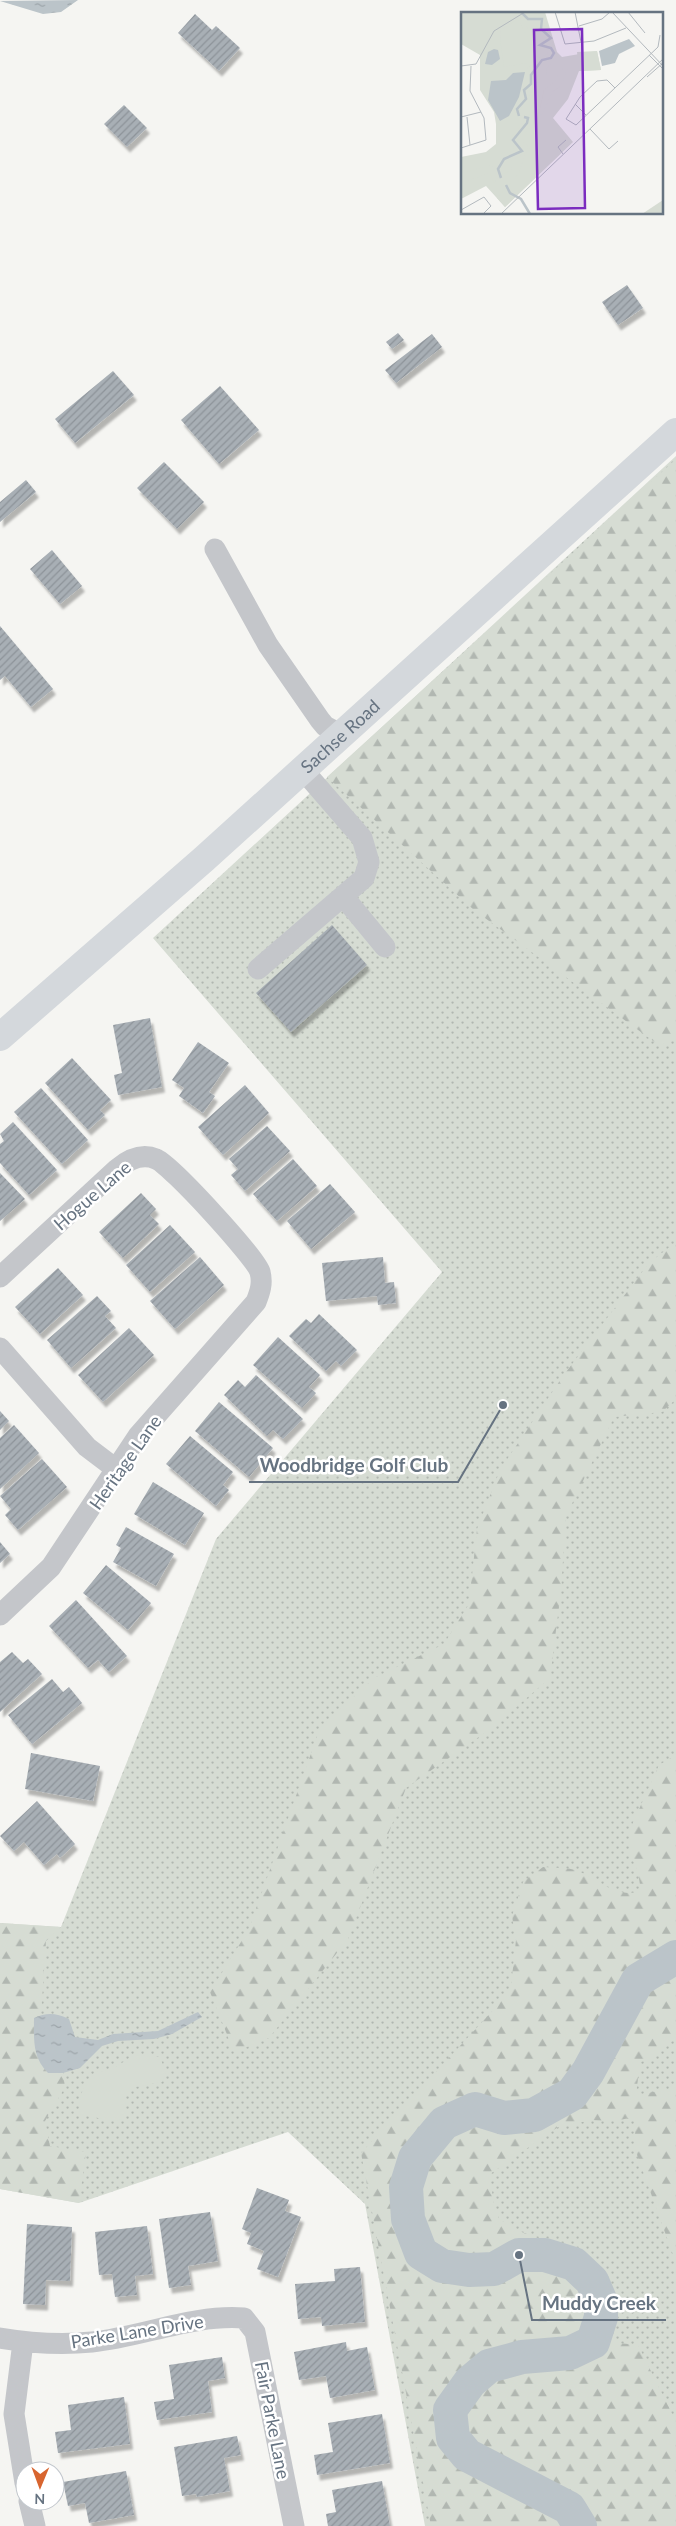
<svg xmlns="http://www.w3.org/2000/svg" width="676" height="2526" font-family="Lato,sans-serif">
	<defs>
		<pattern id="grass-dots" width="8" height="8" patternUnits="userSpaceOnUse" patternTransform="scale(1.25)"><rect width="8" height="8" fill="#d6dcd3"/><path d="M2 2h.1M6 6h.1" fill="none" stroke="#b1b7b1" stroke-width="1.8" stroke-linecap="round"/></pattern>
		<pattern id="forest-firs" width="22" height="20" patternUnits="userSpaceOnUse" patternTransform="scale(1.25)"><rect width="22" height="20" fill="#d6dcd3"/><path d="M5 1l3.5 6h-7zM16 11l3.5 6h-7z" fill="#b1b7b1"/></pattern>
		<pattern id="water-ripples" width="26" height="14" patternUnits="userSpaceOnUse" patternTransform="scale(1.25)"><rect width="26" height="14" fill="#bbc4c9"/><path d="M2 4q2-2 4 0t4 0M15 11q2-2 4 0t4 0" fill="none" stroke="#9ca4a9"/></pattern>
		<pattern id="building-hatch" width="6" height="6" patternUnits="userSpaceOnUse" patternTransform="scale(1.25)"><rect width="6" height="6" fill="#a8afb5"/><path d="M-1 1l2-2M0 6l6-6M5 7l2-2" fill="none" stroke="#8d9399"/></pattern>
		<filter id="shadow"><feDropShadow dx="3" dy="5.5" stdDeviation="1" flood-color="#0004"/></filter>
	</defs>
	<rect width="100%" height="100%" fill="#f5f5f2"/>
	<path fill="url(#grass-dots)" d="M676 456V2526H425L365 2204 288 2132 79 2203 0 2189V1923L61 1927 216 1539 442 1272 153 938Z"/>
	<path fill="url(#forest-firs)" d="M676 459V1036L660 1046 474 910 327 777Z
		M676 1242V1399L662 1412 614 1417 566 1516 561 1590 550 1678 493 1727 406 1788 348 1939 269 2038 234 2052 210 1992 249 1929 320 1728 374 1678 444 1644 469 1604 477 1529 500 1470 563 1376 649 1263Z
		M676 1755V2037C665 2048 656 2058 640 2062L636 2095 676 2088V2263L636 2152 634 2117 615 2121 592 2120 558 2127 490 2174 493 2200 499 2219 519 2231 564 2248 583 2261 609 2300 607 2321 618 2343 638 2345 676 2422V2526H431L361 2153 496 2007 511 1986 516 1940 512 1916 523 1882 543 1867C553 1868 568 1867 578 1871 599 1880 617 1899 641 1891L638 1872 630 1854 631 1827 659 1765Z
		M0 1923 61 1927 46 1941 41 2014 34 2018C34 2039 32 2057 48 2073H63L65 2087 45 2121 50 2146 86 2152 79 2203 0 2189Z"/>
	<path fill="#d6dcd3" d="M134 2055 160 2057 166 2073 162 2082 135 2087 126 2094 125 2114 122 2119 115 2121 81 2115C75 2097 85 2086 95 2072L111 2070Z"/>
	<path fill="url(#water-ripples)" d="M78 0 61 12 43 14 0 1Z
		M198 2012 202 2017 172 2034 154 2039 118 2041 102 2046 80 2068 63 2073H48C32 2057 34 2039 34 2018 47 2012 56 2013 69 2019L75 2037 98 2040 113 2034 158 2031Z"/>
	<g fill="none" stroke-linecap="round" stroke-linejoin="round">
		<path stroke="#bbc4c9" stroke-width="34" d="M580 2526 569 2508 467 2455 453 2438 450 2410 470 2382 489 2366 522 2357 570 2353 593 2342 601 2317V2302L592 2281 574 2264 545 2255H519L494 2269 469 2270 442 2266 421 2253 408 2219 406 2187 415 2158 444 2123 475 2109 504 2118 534 2115 572 2094 588 2072 638 1980 676 1957"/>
	</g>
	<path fill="url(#building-hatch)" filter="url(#shadow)" d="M195 14 212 30 216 26 240 48 219 71 178 33Z
		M124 105 147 128 127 147 104 124Z
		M627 285 643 308 618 325 602 302Z
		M398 333 404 340 392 349 386 342Z
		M432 334 442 347 396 383 385 370Z
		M113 371 134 395 75 443 55 419Z
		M220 386 259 430 219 464 181 420Z
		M164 462 204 502 177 529 137 488Z
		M26 480 36 492 0 522V502Z
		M52 550 82 586 60 604 30 569Z
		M0 626 53 689 31 707 5 676 0 680Z
		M332 925 367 965 291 1032 256 993Z
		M150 1018 162 1087 118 1095 114 1075 122 1073 113 1025Z
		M198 1042 229 1063 209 1092 215 1096 203 1113 179 1096 184 1088 172 1080Z
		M72 1058 111 1100 100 1110 105 1115 88 1130 45 1083Z
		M245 1085 269 1113 223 1155 198 1127Z
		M41 1088 88 1140 62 1164 14 1112Z
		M13 1122 57 1170 29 1195 0 1163V1144L4 1141 0 1134Z
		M267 1126 290 1151 245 1191 231 1175 238 1169 229 1159Z
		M293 1159 317 1186 277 1221 253 1194Z
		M0 1173 25 1199 0 1221Z
		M330 1184 355 1212 311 1249 287 1221Z
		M141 1193 156 1209 150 1215 159 1224 123 1258 99 1232Z
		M170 1225 195 1252 150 1292 126 1265Z
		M200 1257 224 1285 175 1329 150 1301Z
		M383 1257 385 1283 394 1282 396 1303 378 1305 377 1296 326 1301 322 1263Z
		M58 1268 83 1295 40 1334 15 1307Z
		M97 1296 111 1311 105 1316 116 1328 71 1368 47 1340Z
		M319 1314 357 1350 341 1366 336 1361 326 1371 289 1336 306 1319 311 1323Z
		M129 1328 154 1355 103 1402 78 1375Z
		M278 1337 320 1375 309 1387 316 1393 302 1408 253 1365Z
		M256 1375 303 1419 283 1439 273 1430 267 1436 224 1395 238 1380 245 1387Z
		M219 1402 273 1448 249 1477 195 1431Z
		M0 1411 9 1421 0 1430Z
		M14 1425 39 1453 0 1489V1438Z
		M190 1436 233 1472 223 1485 229 1490 216 1506 166 1464Z
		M42 1459 67 1487 18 1530 5 1515 11 1509 0 1496Z
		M153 1482 204 1513 185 1545 134 1514Z
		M126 1527 174 1554 156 1586 113 1562 121 1548 116 1545Z
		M0 1542 10 1554 0 1563Z
		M106 1565 151 1603 128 1630 83 1593Z
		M76 1600 127 1656 109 1672 98 1660 88 1668 49 1626Z
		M12 1652 23 1663 28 1659 42 1674 0 1712V1662Z
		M52 1679 63 1692 69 1687 82 1703 32 1744 8 1715Z
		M31 1753 100 1766 93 1801 25 1789Z
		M37 1801 75 1844 60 1858 57 1854 44 1865 24 1842 14 1851 0 1836Z
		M257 2188 289 2200 285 2211 301 2217 278 2277 257 2269 264 2251 247 2244 251 2233 242 2229Z
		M210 2212 218 2261 188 2266 191 2285 169 2288 159 2219Z
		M27 2224 72 2227 70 2281 46 2280 45 2305 23 2304Z
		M147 2226 153 2274 135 2276 137 2295 115 2297 112 2274 99 2275 95 2232Z
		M360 2267 365 2322 322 2326 321 2317 298 2319 295 2284 335 2281 334 2269Z
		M346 2342 347 2351 367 2347 375 2390 330 2398 326 2376 299 2380 294 2352Z
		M222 2357 225 2378 208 2381 212 2412 157 2420 154 2402 174 2399 169 2365Z
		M124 2397 130 2444 58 2453 55 2432 71 2430 68 2405Z
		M382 2414 390 2463 317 2475 314 2455 333 2452 328 2423Z
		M237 2436 241 2455 224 2458 230 2491 197 2497 196 2494 182 2496 174 2447Z
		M126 2471 134 2515 89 2523 85 2503 68 2506 63 2482Z
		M382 2481 390 2526H328L326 2514 336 2512 332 2490Z"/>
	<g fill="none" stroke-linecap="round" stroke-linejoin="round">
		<path stroke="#c4c6ca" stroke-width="21" d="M215 549 268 645 320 720 325 726 342 735
			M343 896 385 947
			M258 969 364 878 369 862 362 838 303 770
			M0 1277 117 1169C129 1159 142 1153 156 1159 170 1164 256 1258 260 1272 263 1283 260 1292 256 1302L138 1436 51 1567 0 1615
			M0 1348 87 1447 116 1469
			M0 2338C30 2343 61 2345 92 2342 142 2337 193 2314 244 2318L255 2332 294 2526
			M23 2342 14 2414 25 2483
			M29 2501 35 2526"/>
		<path stroke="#d4d8dc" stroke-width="28" id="s1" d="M0 1037 204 859 676 432"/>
	</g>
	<g text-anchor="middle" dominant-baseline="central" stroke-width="5" stroke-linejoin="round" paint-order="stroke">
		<g font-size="18" fill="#667381" stroke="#fff">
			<text stroke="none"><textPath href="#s1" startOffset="454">Sachse Road</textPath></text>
			<text transform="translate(92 1195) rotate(-41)">Hogue Lane</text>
			<text transform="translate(125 1462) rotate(-55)">Heritage Lane</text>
			<text transform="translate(137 2331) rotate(-9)">Parke Lane Drive</text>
			<text transform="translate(273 2420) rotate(79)">Fair Parke Lane</text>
		</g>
	</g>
	<g transform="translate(461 12)">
		<rect width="202" height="202" fill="#f5f5f2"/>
		<path d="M0 0H84L96 40 101 45 136 39 140 58 118 59 107 87 92 106 112 130 44 195 25 174 0 187V145L25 140 35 132V112L33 100 19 78V43L0 32ZM202 188V202H181Z" fill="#d6dcd3"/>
		<path d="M68 0 84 4 96 44 86 56 85 63H77L76 72 56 102 52 97 65 68V57L77 49 43 55 39 27 40 18 57 7 77 46 87 42 59 6ZM136 39 140 58 118 59 116 40ZM105 51 107 55 100 74 91 80 83 99 65 120 62 131 67 134 66 140 48 150 52 154 49 159 39 163 33 171 29 161 0 171V162L28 153 34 155 41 141 53 139 51 125 67 103 79 96 83 78 93 70ZM76 123 100 141 44 195 36 186 58 161 63 145Z" fill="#d6dcd3"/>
		<path d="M168 27 174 34 158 42 154 51 141 54 138 39ZM33 37 37 38 39 47 31 53 24 52 27 40ZM64 60 58 85 48 104 39 109 27 88 30 69 45 68 52 61Z" fill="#bbc4c9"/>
		<path fill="none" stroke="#bbc4c9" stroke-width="2.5" d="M58 104 56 97 65 87 63 78 70 72V63L81 48 90 46 93 41 90 36 79 33 90 26 80 17 81 7H67L60 0M40 166 37 157 43 147 61 139 52 128 66 111 67 106 63 105M45 173 49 181 60 187 69 202"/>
		<path fill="none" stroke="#b3b9be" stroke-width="1" d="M94 0 104 32 133 29 165 16M114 0 120 30M151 0 203 55M167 0 184 21M118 14 141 7 149 0M188 43 203 58M0 54 15 52 33 19 64 0M186 65 203 50M154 76 146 68 136 69 119 85 105 107 115 113 197 35 199 23M114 92 125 103M0 105 20 100M6 105 9 133M129 117 148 137 157 129M0 136 25 128 23 106 9 79 10 54M102 142 97 135 105 128M0 198 23 185 30 194 22 202M40 202 203 46"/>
		<path fill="#7b2cbf" fill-opacity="0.15" stroke="#7b2cbf" stroke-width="2.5" d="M121 17 124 196 77 197 73 18Z"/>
		<rect width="202" height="202" fill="none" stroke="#667381" stroke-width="2.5"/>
	</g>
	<path fill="none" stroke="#667381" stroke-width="2" d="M503 1405L458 1482H249M519 2255L532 2320H666"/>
	<g fill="#667381" stroke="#fff" stroke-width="2">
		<circle cx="503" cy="1405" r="5"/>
		<circle cx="519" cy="2255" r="5"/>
	</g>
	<g font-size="19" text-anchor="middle" font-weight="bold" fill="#667381" stroke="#fff" stroke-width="5" stroke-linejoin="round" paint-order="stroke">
		<text x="354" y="1472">Woodbridge Golf Club</text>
		<text x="599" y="2310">Muddy Creek</text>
	</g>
	<g transform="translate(40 2486) rotate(181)"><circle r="24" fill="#ffffff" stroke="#c2c7cd"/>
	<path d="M0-4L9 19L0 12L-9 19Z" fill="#d8652f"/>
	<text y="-8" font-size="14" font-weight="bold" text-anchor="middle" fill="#667381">N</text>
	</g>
</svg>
